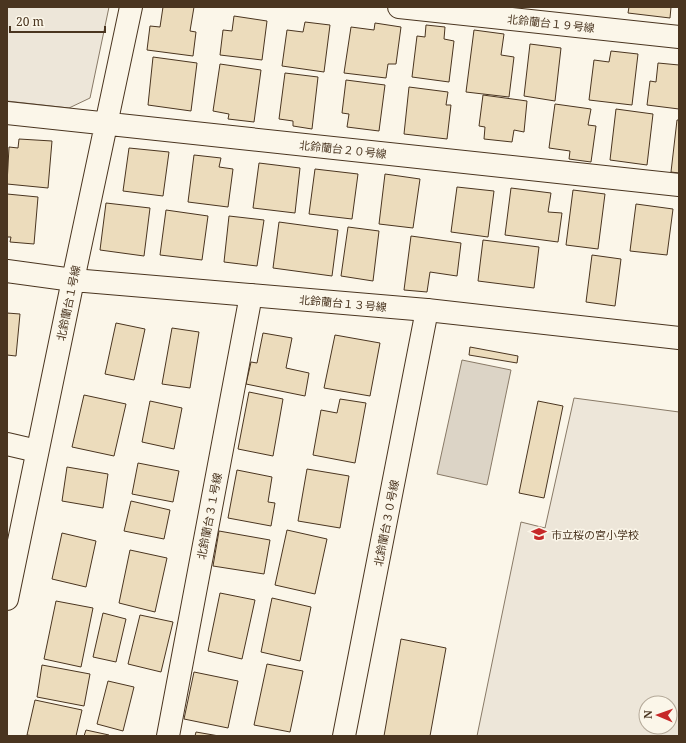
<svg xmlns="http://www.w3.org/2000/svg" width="686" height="743" font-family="'Noto Serif','Noto Sans JP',serif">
	<rect width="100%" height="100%" fill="#fbf6e9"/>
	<path fill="#ede6d9" stroke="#887966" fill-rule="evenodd" d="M7 7H109L90 98 69 108 7 101Z
		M574 398 679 412V736H477L521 522 545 528ZM646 703H670V727H646Z"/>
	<path fill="#dcd4c6" stroke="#887966" d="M462 360 511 370 487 485 437 474Z"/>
	<path fill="#ecdcbc" stroke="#4a3520" d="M163 7H194L190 31 196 32 193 56 147 50 150 26 160 27Z
		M629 7H671L670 18 628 13Z
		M234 16 267 21 262 60 220 55 223 30 232 31Z
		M305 22 330 25 324 72 282 66 287 30 303 32Z
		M375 23 401 27 396 64H388L386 78 344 73 351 27 374 30Z
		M426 25 445 27 444 39 454 41 449 82 412 77 417 36 425 37Z
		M474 30 504 34 501 55 514 57 509 97 466 92Z
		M530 44 561 48 555 101 524 96Z
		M611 51 638 54 632 105 589 100 594 60 609 62Z
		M153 57 197 63 191 111 148 105Z
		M658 63 679 65V109L647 105 650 81 656 82Z
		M220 64 261 70 254 122 228 119 229 114 213 111Z
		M285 73 318 77 312 129 293 126V121L279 119Z
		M346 80 385 85 379 131 347 127 349 114 342 113Z
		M409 87 448 92 446 105H451L447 139 404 134Z
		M483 95 527 101 524 132 514 130 512 142 484 139 485 127 479 126Z
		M555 104 591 109 588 125 596 126 591 162 569 159 570 151 549 148Z
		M616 109 653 114 647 165 610 160Z
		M677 120H679V173L671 172Z
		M19 139 52 141 48 188 7 184 9 147 18 148Z
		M129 148 169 152 163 196 123 191Z
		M194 155 221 158 219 167 233 169 228 207 188 202Z
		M259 163 300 168 295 213 253 208Z
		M315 169 358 174 352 219 309 214Z
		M385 174 420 179 413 228 379 224Z
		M457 187 494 191 488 237 451 232Z
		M511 188 551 193 548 212 562 213 558 242 505 235Z
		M573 190 605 194 598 249 566 245Z
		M7 194 38 197 34 244 10 242 11 237H7Z
		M106 203 150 208 144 256 100 250Z
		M636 204 673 209 667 255 630 251Z
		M166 210 208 216 202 260 160 255Z
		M229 216 264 220 257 266 224 262Z
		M279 222 338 230 332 276 273 268Z
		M348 227 379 231 373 281 341 276Z
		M411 236 461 243 457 276 430 272 427 292 404 290Z
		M483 240 539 247 534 288 478 281Z
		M592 255 621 259 615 306 586 302Z
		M7 313 20 314 16 356 7 355Z
		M116 323 145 329 134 380 105 374Z
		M172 328 199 332 190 388 162 384Z
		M263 333 292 338 286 368 309 373 305 396 246 384 251 362 257 363Z
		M335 335 380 343 370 396 324 388Z
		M470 347 518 356 517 363 469 355Z
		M249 392 283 399 273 456 238 449Z
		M84 395 126 404 114 456 72 447Z
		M340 399 366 403 355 463 313 455 321 410 337 413Z
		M150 401 182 408 174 449 142 442Z
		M538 401 563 406 544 498 519 493Z
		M138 463 179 471 173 502 132 494Z
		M67 467 108 474 103 508 62 501Z
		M307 469 349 476 340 528 298 521Z
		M237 470 272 477 268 502 275 503 271 526 228 518Z
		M131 501 170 510 164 539 124 531Z
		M287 530 327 539 315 594 275 585Z
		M219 531 270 540 264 574 213 566Z
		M62 533 96 541 86 587 52 579Z
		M130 550 167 558 155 612 119 603Z
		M220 593 255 600 242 659 208 651Z
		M272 598 311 607 300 661 261 652Z
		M56 601 93 608 81 667 44 659Z
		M103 613 126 619 116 662 93 657Z
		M140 615 173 622 161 672 128 664Z
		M401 639 446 648 430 736H384Z
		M267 664 303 671 290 732 254 725Z
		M42 665 90 674 84 706 37 697Z
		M194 672 238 681 228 728 184 719Z
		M108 681 134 687 123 731 97 724Z
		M35 700 82 710 76 736H34L27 735Z
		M86 730 109 735 108 736H84Z
		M196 732 219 736H195Z"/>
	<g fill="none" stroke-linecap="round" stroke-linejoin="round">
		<g stroke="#4a3520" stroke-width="24">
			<path id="street" d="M399 7 679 37
				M7 113 679 185
				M7 271 73 280 131 7
				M7 444 37 451
				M168 736 251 295
				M344 736 427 310"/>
		</g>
		<g stroke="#4a3520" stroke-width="24">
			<path id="secondary" d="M7 599 73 280 427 310 679 338"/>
		</g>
		<use href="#street" stroke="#fbf6e9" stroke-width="22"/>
		<use href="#secondary" stroke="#fbf6e9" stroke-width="22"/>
	</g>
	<defs>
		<g id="school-bare" transform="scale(1.2)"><path d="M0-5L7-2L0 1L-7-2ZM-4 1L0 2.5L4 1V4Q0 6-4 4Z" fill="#c62828" stroke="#fbf6e9" stroke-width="2.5" paint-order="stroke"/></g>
	</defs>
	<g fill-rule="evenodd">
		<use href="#school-bare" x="539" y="534"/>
	</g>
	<g text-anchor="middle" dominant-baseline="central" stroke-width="3" stroke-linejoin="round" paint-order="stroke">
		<g font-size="11" fill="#4a3520" stroke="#fbf6e9">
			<text transform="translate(551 23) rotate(6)">北鈴蘭台１９号線</text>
			<text transform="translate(343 149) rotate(6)">北鈴蘭台２０号線</text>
			<text transform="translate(68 303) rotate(-78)">北鈴蘭台１号線</text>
			<text transform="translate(343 303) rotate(5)">北鈴蘭台１３号線</text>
			<text transform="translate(209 516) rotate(-79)">北鈴蘭台３１号線</text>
			<text transform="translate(386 523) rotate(-79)">北鈴蘭台３０号線</text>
		</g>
		<g font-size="11" fill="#4a3520" stroke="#fbf6e9" text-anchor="start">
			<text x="551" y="534">市立桜の宮小学校</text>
		</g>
	</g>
	<rect width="686" height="743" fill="none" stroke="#4a3520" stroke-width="16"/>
	<g transform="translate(658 715) rotate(272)"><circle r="19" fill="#fbf6e9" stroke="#b4a999"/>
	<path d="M0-3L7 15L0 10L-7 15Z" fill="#c62828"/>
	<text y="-6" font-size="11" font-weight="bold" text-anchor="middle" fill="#4a3520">N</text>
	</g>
	<path d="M10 26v6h95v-6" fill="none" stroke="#4a3520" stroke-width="2"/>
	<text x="16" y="26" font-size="12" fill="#4a3520" stroke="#fbf6e9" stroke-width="3" paint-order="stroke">20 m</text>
</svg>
